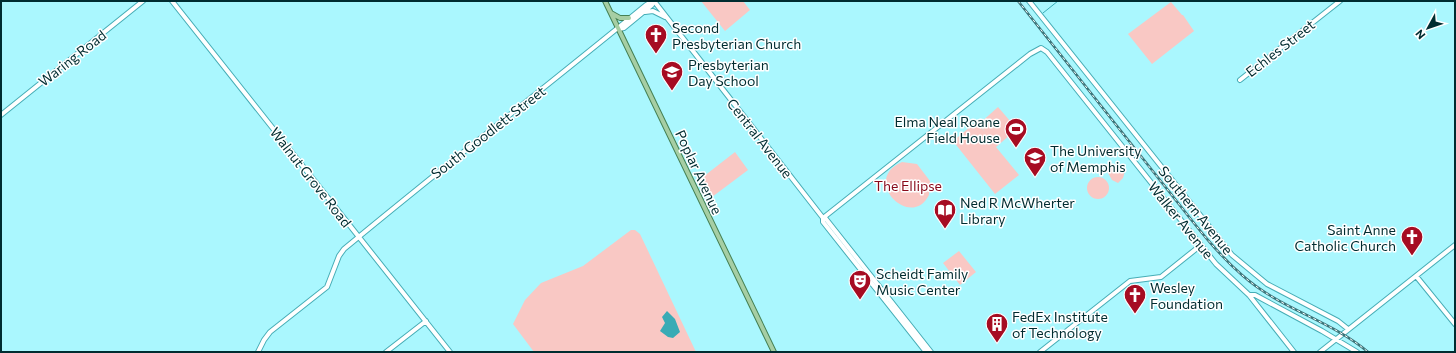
<svg xmlns="http://www.w3.org/2000/svg" width="1456" height="353" font-family="Commissioner,sans-serif">
	<rect width="100%" height="100%" fill="#aaf7fe"/>
	<path fill="#f9c8c4" d="M701 1H743L750 10 725 31Z
		M1171 2 1182 15H1183L1194 31 1152 64 1128 34Z
		M998 107 1017 129 996 147 1019 175 995 194 953 141 976 122 985 132 979 124Z
		M735 152 748 170 712 197 699 180Z
		M902 162 917 164 930 181 929 195C911 231 860 180 902 162Z
		M1115 166H1120L1121 170 1125 171 1123 178 1118 183 1112 180 1108 173 1109 168Z
		M1087 188a11 11 0 1 1 22 0a11 11 0 1 1-22 0Z
		M631 230H635L640 234 696 352H534L513 324 525 300 541 283 583 266Z
		M959 251 976 272 960 285 943 263Z"/>
	<path fill="#39abb5" d="M667 311 675 319 680 332 673 338 668 337 660 331 665 323 662 317Z"/>
	<g fill="none" stroke-linecap="round" stroke-linejoin="round">
		<path stroke="#39abb5" stroke-width="1" d="M1043 13 1058 1"/>
		<g stroke="#46adb6" stroke-width="6">
			<path id="secondary" d="M172 1 450 352
				M654 1 823 218 826 219 931 352
				M1029 1 1232 255 1267 284 1338 321 1348 329
				M645 12 653 11 665 17
				M619 29 624 28 652 5 653 1
				M1240 80 1340 1
				M1 115 143 1
				M823 218 1030 54 1041 48 1047 52 1216 264 1249 295 1294 352
				M823 218V222L926 352
				M1416 276 1455 324
				M1249 295H1255L1322 331 1357 352
				M258 352 264 340 270 332 327 287 339 256 344 249C444 166 546 87 646 5L653 1
				M386 352 426 321
				M1040 352 1130 281 1161 277 1201 245
				M1320 352 1455 245"/>
		</g>
		<g stroke="#458054" stroke-width="6">
			<path id="primary" d="M605 1 774 352
				M611 13 620 18H629"/>
		</g>
		<use href="#secondary" stroke="#fff" stroke-width="4"/>
		<use href="#primary" stroke="#a6cea4" stroke-width="4"/>
		<g stroke="#3c7479" stroke-width="2.5">
			<path id="rail" d="M1018 1C1067 62 1114 123 1163 184 1188 215 1212 249 1242 275 1280 309 1330 320 1368 352"/>
		</g>
		<use href="#rail" stroke="#fff" stroke-width="1" stroke-dasharray="3" stroke-linecap="butt"/>
	</g>
	<defs>
		<g id="church-pin" transform="scale(1.15)"><path d="M0 17L-7.5 6A9.5 9.5 0 1 1 7.5 6Z" fill="#a60c22" stroke="#fff"/><path d="M-1.2-6h2.4v3.5h3.3v2.4h-3.3V6h-2.4V-.1h-3.3v-2.4h3.3Z" fill="#fff"/></g>
		<g id="school-pin" transform="scale(1.15)"><path d="M0 17L-7.5 6A9.5 9.5 0 1 1 7.5 6Z" fill="#a60c22" stroke="#fff"/><path d="M0-5L7-2L0 1L-7-2ZM-4 1L0 2.5L4 1V4Q0 6-4 4Z" fill="#fff"/></g>
		<g id="stadium-pin" transform="scale(1.15)"><path d="M0 17L-7.5 6A9.5 9.5 0 1 1 7.5 6Z" fill="#a60c22" stroke="#fff"/><path d="M0-5a6.5 5 0 1 0 0 10a6.5 5 0 1 0 0-10ZM-3.5-1.8h7v3.6h-7Z" fill="#fff"/></g>
		<g id="university-pin" transform="scale(1.15)"><path d="M0 17L-7.5 6A9.5 9.5 0 1 1 7.5 6Z" fill="#a60c22" stroke="#fff"/><path d="M0-5L7-2L0 1L-7-2ZM-4 1L0 2.5L4 1V4Q0 6-4 4Z" fill="#fff"/></g>
		<g id="library-pin" transform="scale(1.15)"><path d="M0 17L-7.5 6A9.5 9.5 0 1 1 7.5 6Z" fill="#a60c22" stroke="#fff"/><path d="M-6-4Q-3-5.5-.7-3.5V5Q-3 3-6 4ZM6-4Q3-5.5 .7-3.5V5Q3 3 6 4Z" fill="#fff"/></g>
		<g id="theatre-pin" transform="scale(1.15)"><path d="M0 17L-7.5 6A9.5 9.5 0 1 1 7.5 6Z" fill="#a60c22" stroke="#fff"/><path d="M-5-5.5Q0-4 5-5.5V0Q5 5 0 6Q-5 5-5 0ZM-3.3-2.5H-1v1.5H-3.3ZM1-2.5H3.3v1.5H1ZM-2.8 1Q0 5.5 2.8 1Z" fill="#fff"/></g>
		<g id="building-pin" transform="scale(1.15)"><path d="M0 17L-7.5 6A9.5 9.5 0 1 1 7.5 6Z" fill="#a60c22" stroke="#fff"/><path d="M-4-6H4V6H1V3H-1V6H-4ZM-2.5-4.3h1.7v1.8h-1.7ZM.8-4.3h1.7v1.8H.8ZM-2.5-1h1.7V.8h-1.7ZM.8-1h1.7V.8H.8Z" fill="#fff"/></g>
	</defs>
	<g fill-rule="evenodd">
		<use href="#church-pin" x="656" y="35"/>
		<use href="#school-pin" x="672" y="72"/>
		<use href="#stadium-pin" x="1016" y="129"/>
		<use href="#university-pin" x="1035" y="158"/>
		<use href="#library-pin" x="945" y="210"/>
		<use href="#church-pin" x="1412" y="237"/>
		<use href="#theatre-pin" x="860" y="281"/>
		<use href="#church-pin" x="1135" y="295"/>
		<use href="#building-pin" x="997" y="324"/>
	</g>
	<g text-anchor="middle" dominant-baseline="central" stroke-width="3" stroke-linejoin="round" paint-order="stroke">
		<g font-size="14" fill="#002c30" stroke="#fff" text-anchor="start">
			<text x="672" y="27">Second<tspan x="672" dy="16">Presbyterian Church</tspan></text>
			<text x="688" y="64">Presbyterian<tspan x="688" dy="16">Day School</tspan></text>
			<text x="1000" y="121" text-anchor="end">Elma Neal Roane<tspan x="1000" dy="16">Field House</tspan></text>
			<text x="1050" y="150">The University<tspan x="1050" dy="16">of Memphis</tspan></text>
			<text x="960" y="202">Ned R McWherter<tspan x="960" dy="16">Library</tspan></text>
			<text x="1396" y="229" text-anchor="end">Saint Anne<tspan x="1396" dy="16">Catholic Church</tspan></text>
			<text x="876" y="273">Scheidt Family<tspan x="876" dy="16">Music Center</tspan></text>
			<text x="1150" y="287">Wesley<tspan x="1150" dy="16">Foundation</tspan></text>
			<text x="1012" y="316">FedEx Institute<tspan x="1012" dy="16">of Technology</tspan></text>
		</g>
		<g font-size="14" fill="#002c30" stroke="#fff">
			<text transform="translate(1280 48) rotate(-38)">Echles Street</text>
			<text transform="translate(72 58) rotate(-38)">Waring Road</text>
			<text transform="translate(488 132) rotate(-38)">South Goodlett Street</text>
			<text transform="translate(760 138) rotate(52)">Central Avenue</text>
			<text transform="translate(699 172) rotate(65)">Poplar Avenue</text>
			<text transform="translate(311 177) rotate(52)">Walnut Grove Road</text>
			<text transform="translate(1196 210) rotate(51)">Southern Avenue</text>
			<text transform="translate(1181 220) rotate(51)">Walker Avenue</text>
		</g>
		<g font-size="14" fill="#88091a" stroke="#fff">
			<text x="908" y="185">The Ellipse</text>
		</g>
	</g>
	<rect width="1456" height="353" fill="none" stroke="#002c30" stroke-width="4"/>
	<g transform="translate(1428 28) rotate(230)" stroke="#ffffff" stroke-width="3" paint-order="stroke">
	<path d="M0-3L7 15L0 10L-7 15Z" fill="#002c30"/>
	<text y="-6" font-size="11" font-weight="bold" text-anchor="middle" fill="#002c30">N</text>
	</g>
</svg>
